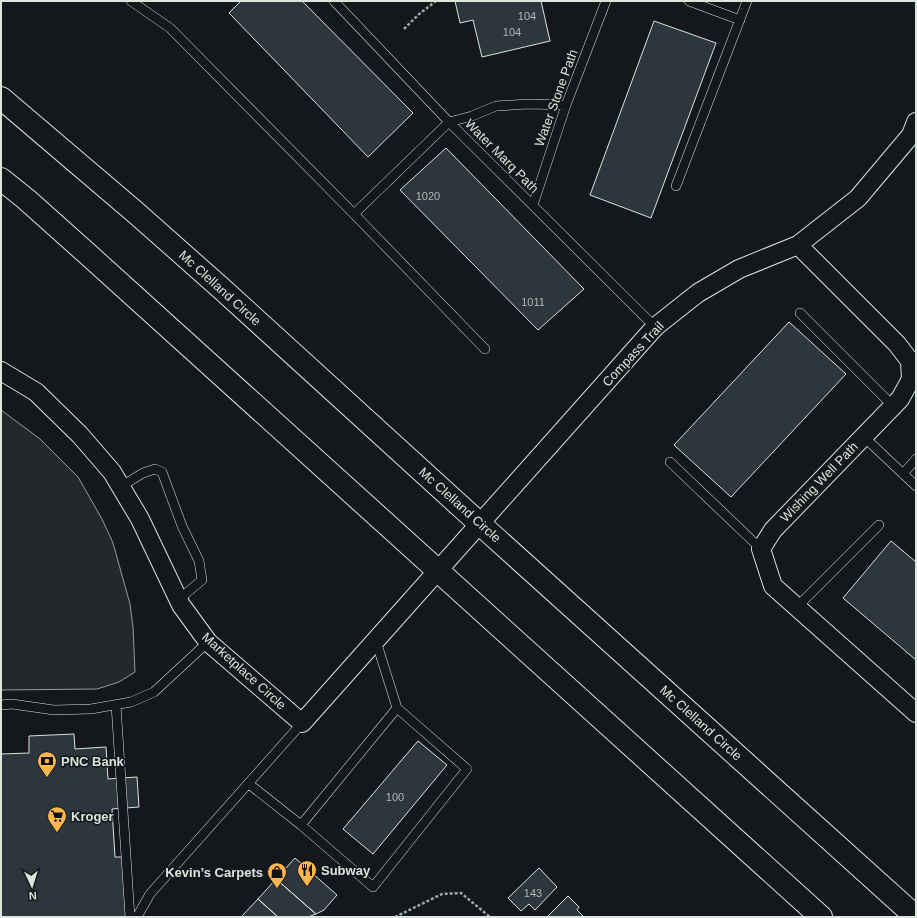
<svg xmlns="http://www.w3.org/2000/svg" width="917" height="918" font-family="Arial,sans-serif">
	<rect width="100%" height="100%" fill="#14181c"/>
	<path fill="#24282b" stroke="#939e99" d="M1 410 40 439 78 477 102 519 113 543 130 604 133 627 135 672 119 682 97 689 1 690Z"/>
	<path fill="#2c363c" stroke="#d8e6dc" d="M241 1H302L413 113 368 157 229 13Z
		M455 1H541L550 41 482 57 473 20 460 23Z
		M654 21 716 43 651 218 590 195Z
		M446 148 584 289 538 330 400 190Z
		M789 322 846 374 731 497 674 445Z
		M891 541 916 562V660L843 598Z
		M74 734 75 749 106 747 108 779 137 777 139 807 112 809 115 857H122L126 917H1V754L29 753V736Z
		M418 741 447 765 373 854 343 829Z
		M295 858 337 895 324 910 316 914 276 879Z
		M539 868 557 887 535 910 529 904 521 911 508 898Z
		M276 879 316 914 308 917H278L258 899Z
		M568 896 579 907 577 910 584 917H547Z
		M258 899 278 917H241Z"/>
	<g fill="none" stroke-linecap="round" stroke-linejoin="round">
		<g stroke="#d8e6dc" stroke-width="10">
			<path id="lane" d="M131 1 170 28 354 214 449 122 472 116 496 106 528 104 566 105
				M334 1 449 122 655 327
				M689 1 740 20
				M676 186 747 1
				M533 205 566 105 606 1
				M354 214 485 349
				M800 313 893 406
				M863 436 916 486
				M670 462 761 549
				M903 474 916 459
				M120 487 143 473 155 469 162 472 182 526 199 561 202 580 178 600
				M797 607 879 525
				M376 641 397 708
				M1 705 12 704 54 710 91 709 131 702 154 692 208 642
				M116 705 130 917
				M249 784 301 825 373 887 467 769 397 708 301 825
				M137 917 150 894 302 723"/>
		</g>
		<g stroke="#d8e6dc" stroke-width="20">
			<path id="street" d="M798 245 897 344 910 361 911 379 900 399 773 530 761 549 773 586 916 713
				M1 371 36 392 80 435 112 472 140 519 181 605 208 642 302 723 655 327 698 293 739 269 798 245 858 198 911 135 916 122"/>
		</g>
		<g stroke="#d8e6dc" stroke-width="24">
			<path id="highway" d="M1 98 135 212 222 289 480 524 916 917
				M1 179 26 199 92 258 821 917"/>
		</g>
		<path stroke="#9da8a2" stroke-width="2.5" stroke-dasharray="3 2" stroke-linecap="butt" d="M404 29 418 15 436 1
			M395 917 442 894 461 893 490 917"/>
		<use href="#lane" stroke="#14181c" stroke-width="9"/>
		<use href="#street" stroke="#14181c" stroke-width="18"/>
		<use href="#highway" stroke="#14181c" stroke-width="22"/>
	</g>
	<defs>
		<g id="bank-pin" transform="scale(1)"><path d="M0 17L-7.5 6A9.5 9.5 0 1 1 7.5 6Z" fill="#ffb74d" stroke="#14181c"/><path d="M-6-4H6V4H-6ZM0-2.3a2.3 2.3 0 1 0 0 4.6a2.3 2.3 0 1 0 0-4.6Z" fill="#111"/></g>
		<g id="supermarket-pin" transform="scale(1)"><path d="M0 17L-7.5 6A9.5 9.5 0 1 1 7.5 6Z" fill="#ffb74d" stroke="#14181c"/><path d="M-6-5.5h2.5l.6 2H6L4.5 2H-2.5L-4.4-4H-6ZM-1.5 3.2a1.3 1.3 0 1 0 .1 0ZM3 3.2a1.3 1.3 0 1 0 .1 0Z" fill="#111"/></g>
		<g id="restaurant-pin" transform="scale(1)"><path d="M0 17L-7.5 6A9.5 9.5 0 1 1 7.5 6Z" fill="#ffb74d" stroke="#14181c"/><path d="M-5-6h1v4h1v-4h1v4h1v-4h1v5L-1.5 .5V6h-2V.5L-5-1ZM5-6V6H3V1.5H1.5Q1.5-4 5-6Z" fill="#111"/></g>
		<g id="shop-pin" transform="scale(1)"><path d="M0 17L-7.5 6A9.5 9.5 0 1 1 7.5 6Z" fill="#ffb74d" stroke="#14181c"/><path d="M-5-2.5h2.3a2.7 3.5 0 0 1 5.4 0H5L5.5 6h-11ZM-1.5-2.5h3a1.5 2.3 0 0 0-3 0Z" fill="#111"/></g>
	</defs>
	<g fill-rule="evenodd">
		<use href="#bank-pin" x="47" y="761"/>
		<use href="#supermarket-pin" x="57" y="816"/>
		<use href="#restaurant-pin" x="307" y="870"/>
		<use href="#shop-pin" x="277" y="872"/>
	</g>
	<g text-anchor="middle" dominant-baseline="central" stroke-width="3" stroke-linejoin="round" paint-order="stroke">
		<g font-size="11" fill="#adbab4">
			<text x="527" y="16">104</text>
			<text x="512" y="32">104</text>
			<text x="428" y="196">1020</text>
			<text x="533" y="302">1011</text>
			<text x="395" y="797">100</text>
			<text x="533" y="893">143</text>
		</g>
		<g font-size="13" fill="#d8e6dc" stroke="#14181c">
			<text transform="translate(556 98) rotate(-70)">Water Stone Path</text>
			<text transform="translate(502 156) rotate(45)">Water Marq Path</text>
			<text transform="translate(220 288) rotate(42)">Mc Clelland Circle</text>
			<text transform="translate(633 354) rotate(-47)">Compass Trail</text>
			<text transform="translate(819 482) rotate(-46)">Wishing Well Path</text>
			<text transform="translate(460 505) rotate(42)">Mc Clelland Circle</text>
			<text transform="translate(244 671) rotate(42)">Marketplace Circle</text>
			<text transform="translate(701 723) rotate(42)">Mc Clelland Circle</text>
		</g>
		<g font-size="13" font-weight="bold" fill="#d8e6dc" stroke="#14181c" text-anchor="start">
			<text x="61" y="761">PNC Bank</text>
			<text x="71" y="816">Kroger</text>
			<text x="321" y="870">Subway</text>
			<text x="263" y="872" text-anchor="end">Kevin’s Carpets</text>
		</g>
	</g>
	<rect width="917" height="918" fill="none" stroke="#d8e6dc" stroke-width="4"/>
	<g transform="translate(32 886) rotate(176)" stroke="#14181c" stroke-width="3" paint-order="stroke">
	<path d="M0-3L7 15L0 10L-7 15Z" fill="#d8e6dc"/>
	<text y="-6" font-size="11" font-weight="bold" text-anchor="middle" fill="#d8e6dc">N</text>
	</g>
</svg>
